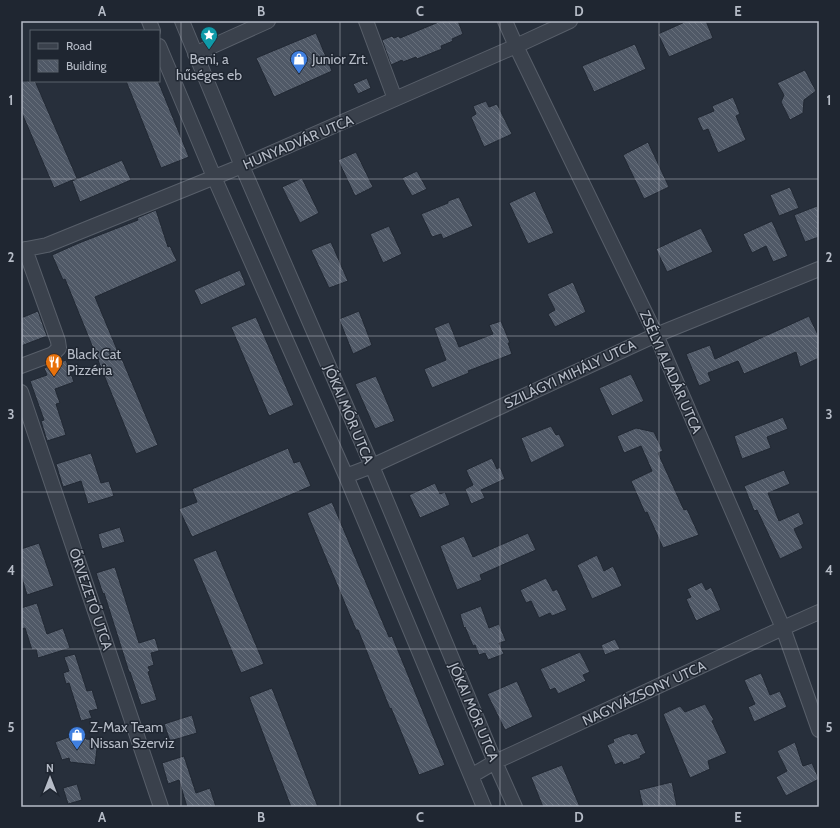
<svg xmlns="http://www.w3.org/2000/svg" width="840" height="828" font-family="Cabin,sans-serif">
	<defs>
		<pattern id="building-back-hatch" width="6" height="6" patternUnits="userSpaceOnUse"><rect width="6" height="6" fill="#505967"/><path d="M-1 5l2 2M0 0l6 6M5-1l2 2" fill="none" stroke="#676f7b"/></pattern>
	</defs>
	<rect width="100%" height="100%" fill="#272f3b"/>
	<path fill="url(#building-back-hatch)" stroke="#212833" d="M441 21H458L463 34 452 39 453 41 441 46 442 49 417 59 416 57 403 62 402 60 391 65 382 40 392 36 394 38 399 36 400 38Z
		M687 21H706L713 38 669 57 658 34Z
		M316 33 332 71 274 97 256 58Z
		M635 44 646 69 594 92 582 66Z
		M805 70 816 91 804 100 803 113 790 120 781 102 784 95 777 83Z
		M367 78 371 88 358 94 353 84Z
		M21 81H35L77 178 54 188 21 111Z
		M126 81H158L189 157 161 168Z
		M733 97 740 114 736 116 746 140 718 153 708 129 703 131 697 118 714 111 712 106Z
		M486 101 489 107 497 104 512 134 484 147 471 117 476 114 473 106Z
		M648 142 669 187 644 199 623 155Z
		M356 152 373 187 355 196 338 160Z
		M122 160 131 180 80 202 72 181Z
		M417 171 427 189 412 196 402 178Z
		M302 178 319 213 300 223 282 187Z
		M790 187 799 208 779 216 770 195Z
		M535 191 554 233 528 244 509 203Z
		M459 197 473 226 443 239 441 234 432 237 421 214 448 203V201Z
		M817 206 819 212V237L805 242 794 215Z
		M156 210 168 247 170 246 177 261 95 297 121 359H122L158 445 136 454 65 279 63 280 52 255 79 243 138 220 137 218Z
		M772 221 788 256 773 262 766 246 752 253 743 234Z
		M389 226 402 254 383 263 370 234Z
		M701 228 713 252 667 272 656 249Z
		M331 242 348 281 329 288 311 250Z
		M240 270 246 285 201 305 194 290Z
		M573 282 586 312 555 327 548 314 555 310 547 294Z
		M38 311 47 336 21 346V318Z
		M359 311 372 345 353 354 339 319Z
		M809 316 819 337V358L800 367 796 352 744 374 738 361 708 373 711 381 699 386 686 354 710 345 715 359Z
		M256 317 294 405 269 416 231 327Z
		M501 321 510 343H508L512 354 468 371 469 373 432 388 424 369 446 360 434 328 449 322 459 347 493 334 489 325Z
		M66 360 74 382 55 389 60 403 56 404 66 435 47 441 41 421 44 420 30 381 47 375 44 368Z
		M631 374 644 401 612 416 599 388Z
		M376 376 395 421 375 429 355 384Z
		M783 417 788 429 767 437 771 448 742 459 734 436Z
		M551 426 556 435 559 434 565 446 531 463 521 438Z
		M636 428 654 432 663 451 658 453 684 510 687 509 699 535 663 548 647 512 645 513 631 481 652 471 641 446 624 453 617 436Z
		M288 448 294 463 300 461 311 486 192 537 179 509 197 502 192 489Z
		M91 453 101 483 109 481 114 496 88 504 81 481 63 487 56 464Z
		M492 458 497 469 500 467 505 479 481 490 485 498 471 504 465 489 473 485 466 470Z
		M784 470 790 484 768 493 779 521 799 512 804 524 794 529 803 548 780 559 757 510 754 511 744 486Z
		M435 483 440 494 445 492 450 505 420 518 409 495Z
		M332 502 389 637 392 636 445 765 419 775 391 708 390 709 358 630H356L307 513Z
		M120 527 125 542 102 549 98 534Z
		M528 533 536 550 480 575 482 580 457 590 440 546 464 536 473 557Z
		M39 543 54 586 27 595 21 575V549Z
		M216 550 264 664 241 673 193 559Z
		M597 555 604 571 613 566 622 586 592 599 577 565Z
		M115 567 139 643 155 638 159 651 151 653 154 665 148 667 150 671 148 672 157 700 141 705 130 672H129L104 593 103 594 96 573Z
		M546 578 553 591 557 589 567 610 552 616 550 613 539 618 531 601 526 603 520 590Z
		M702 582 706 590 711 587 721 610 696 621 686 599 691 597 687 589Z
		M37 603 47 634 63 628 70 648 38 658 36 649 32 650 25 628 21 629V608Z
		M481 606 489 628 499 624 506 641 499 643 504 654 488 660 485 653 479 655 475 645 473 646 465 627 464 628 460 614Z
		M615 639 620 649 605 655 601 645Z
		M580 652 590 672 583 675 586 681 558 694 555 688 550 690 540 669Z
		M75 654 87 691 92 690 98 709 89 711 92 718 81 721 69 683 66 684 63 673 69 671 64 657Z
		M761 673 770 695 780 691 787 707 754 722 748 707 755 704 744 680Z
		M517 681 533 717 505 730 487 694Z
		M272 688 295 747 318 807H291L249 697Z
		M705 704 714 720 712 721 727 753 708 761 710 769 690 778 663 714 680 706 685 712Z
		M192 715 197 733 170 741 164 724Z
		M83 732 86 739 98 740 95 765 70 762 69 758 62 760 55 742Z
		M630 733 631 735 637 733 646 753 640 756 641 758 623 765 622 762 615 765 607 745 614 742 613 739Z
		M795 742 803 766 812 763 819 779 786 796 776 777 787 771 777 751Z
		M184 756 196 793 210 788 216 807H187L179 780 168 784 162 763Z
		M562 765 580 807H543L531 777Z
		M672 782 677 807H643L639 790Z
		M77 784 82 800 68 804 63 788Z"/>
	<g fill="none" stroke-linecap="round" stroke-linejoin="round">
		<g stroke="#585f6a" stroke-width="16">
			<path id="minor" d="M149 21 153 31
				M182 21 242 166 372 466 495 762 515 807
				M366 21 395 99
				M505 21 516 46 656 335 783 628 819 730
				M159 46 214 177 346 476 484 807
				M195 54 268 21
				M21 250 47 245 242 166 516 46 570 21
				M21 366 53 354 59 348 58 341 25 249
				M21 392 161 807
				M346 476 372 466 656 335 819 269
				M471 776 495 762 783 628 819 612"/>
		</g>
		<use href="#minor" stroke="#3a414c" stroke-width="14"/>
	</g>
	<path fill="none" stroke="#b6bcc7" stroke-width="1" stroke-opacity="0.55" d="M181 21V807M340 21V807M500 21V807M659 21V807M21 179H819M21 336H819M21 492H819M21 649H819"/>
	<defs>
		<g id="sight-pin" transform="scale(0.9)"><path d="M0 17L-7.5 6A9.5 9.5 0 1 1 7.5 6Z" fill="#0f9aa8" stroke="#1f2631"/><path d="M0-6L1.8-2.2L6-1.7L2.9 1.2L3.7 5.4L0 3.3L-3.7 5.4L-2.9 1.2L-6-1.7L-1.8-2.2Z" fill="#fff"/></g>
		<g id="shop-pin" transform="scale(0.9)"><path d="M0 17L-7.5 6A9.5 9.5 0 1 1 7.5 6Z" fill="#3f7fe0" stroke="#1f2631"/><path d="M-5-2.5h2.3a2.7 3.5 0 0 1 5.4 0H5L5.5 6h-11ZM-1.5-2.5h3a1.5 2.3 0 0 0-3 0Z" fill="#fff"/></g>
		<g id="restaurant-pin" transform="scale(0.9)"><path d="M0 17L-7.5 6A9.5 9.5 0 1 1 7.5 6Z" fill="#e8710a" stroke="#1f2631"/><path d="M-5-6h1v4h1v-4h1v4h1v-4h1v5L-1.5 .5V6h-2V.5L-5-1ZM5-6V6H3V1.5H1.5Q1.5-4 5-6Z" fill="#fff"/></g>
	</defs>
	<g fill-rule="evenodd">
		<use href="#sight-pin" x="209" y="35"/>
		<use href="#shop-pin" x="299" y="59"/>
		<use href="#restaurant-pin" x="54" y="362"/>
		<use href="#shop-pin" x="77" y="735"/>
	</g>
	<g text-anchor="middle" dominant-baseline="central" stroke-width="3" stroke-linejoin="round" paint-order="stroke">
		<g font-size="14" fill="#b6bcc7" stroke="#1f2631" text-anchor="start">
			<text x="209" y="59" text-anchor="middle">Beni, a<tspan x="209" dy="16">hűséges eb</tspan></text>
			<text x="312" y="59">Junior Zrt.</text>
			<text x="67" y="354">Black Cat<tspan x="67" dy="16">Pizzéria</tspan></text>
			<text x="90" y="727">Z-Max Team<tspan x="90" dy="16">Nissan Szerviz</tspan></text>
		</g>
		<g font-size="14" fill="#b6bcc7" stroke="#1f2631">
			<text transform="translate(298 142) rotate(-23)">HUNYADVÁR UTCA</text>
			<text transform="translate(671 372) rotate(66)">ZSÉLYI ALADÁR UTCA</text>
			<text transform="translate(570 374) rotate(-25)">SZILÁGYI MIHÁLY UTCA</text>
			<text transform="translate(349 414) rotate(67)">JÓKAI MÓR UTCA</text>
			<text transform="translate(91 599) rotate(71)">ŐRVEZETŐ UTCA</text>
			<text transform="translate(644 693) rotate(-25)">NAGYVÁZSONY UTCA</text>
			<text transform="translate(474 712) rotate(67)">JÓKAI MÓR UTCA</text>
		</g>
	</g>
	<rect width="840" height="828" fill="none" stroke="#1f2631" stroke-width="44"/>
	<rect x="30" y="30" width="130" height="52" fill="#1f2631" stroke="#5b626d"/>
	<rect x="38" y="43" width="20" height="6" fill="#3a414c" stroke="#5b626d"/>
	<text x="66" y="50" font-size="12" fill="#b6bcc7">Road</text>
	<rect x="38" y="60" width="20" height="12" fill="url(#building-back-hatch)" stroke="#5b626d"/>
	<text x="66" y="70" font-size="12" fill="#b6bcc7">Building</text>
	<g transform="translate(50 778)" stroke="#1f2631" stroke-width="3" paint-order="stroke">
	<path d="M0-3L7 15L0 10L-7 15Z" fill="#b6bcc7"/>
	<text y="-6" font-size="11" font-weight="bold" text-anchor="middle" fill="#b6bcc7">N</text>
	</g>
	<rect x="22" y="22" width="796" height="784" fill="none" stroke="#b6bcc7" stroke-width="1.5"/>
	<g font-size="13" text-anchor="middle" font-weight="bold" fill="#b6bcc7">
		<text x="102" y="16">A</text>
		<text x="261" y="16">B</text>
		<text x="420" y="16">C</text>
		<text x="579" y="16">D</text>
		<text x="738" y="16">E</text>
		<text x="11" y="105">1</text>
		<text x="829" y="105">1</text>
		<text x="11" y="262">2</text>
		<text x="829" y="262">2</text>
		<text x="11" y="419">3</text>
		<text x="829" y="419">3</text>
		<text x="11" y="575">4</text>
		<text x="829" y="575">4</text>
		<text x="11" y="732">5</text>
		<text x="829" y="732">5</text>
		<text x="102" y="822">A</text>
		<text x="261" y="822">B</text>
		<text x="420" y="822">C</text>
		<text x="579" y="822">D</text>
		<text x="738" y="822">E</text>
	</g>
</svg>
